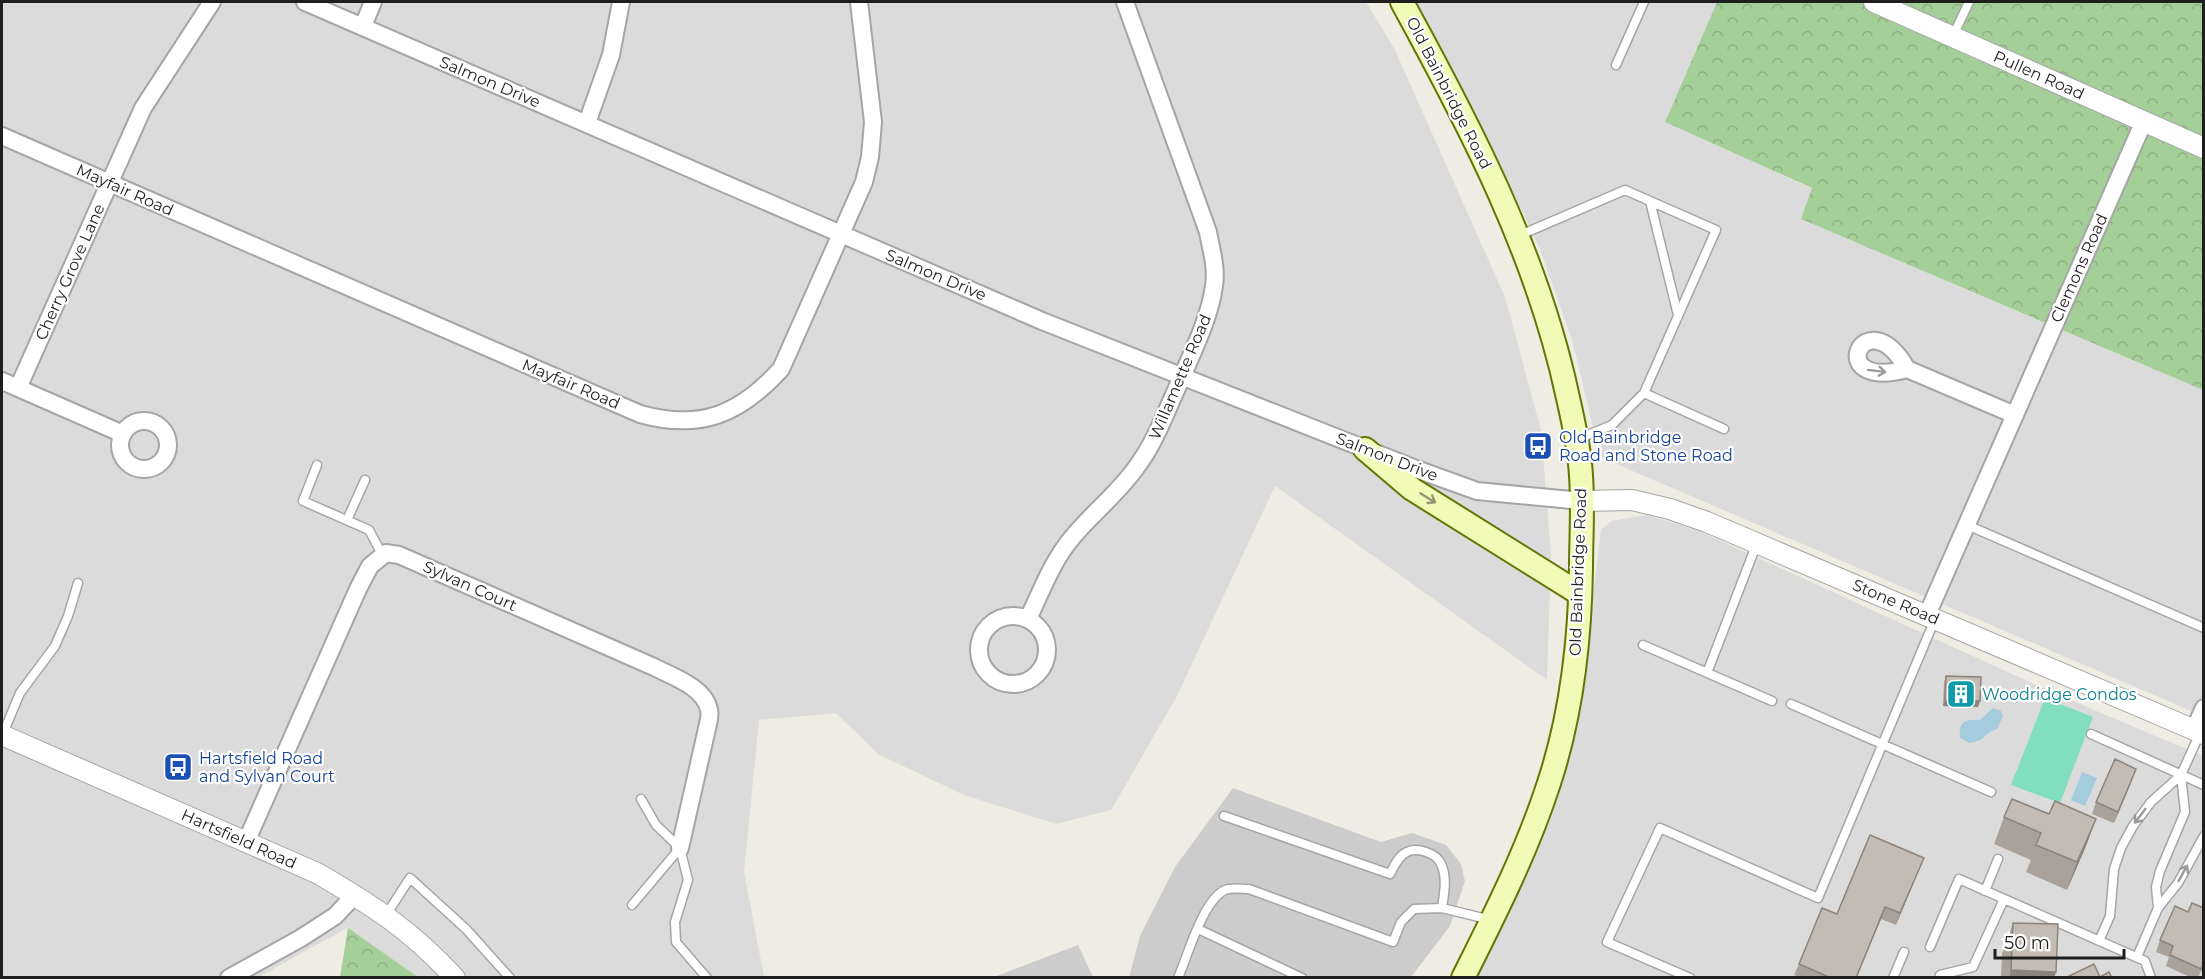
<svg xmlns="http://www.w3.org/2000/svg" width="2205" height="979" font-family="Montserrat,sans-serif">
	<defs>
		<pattern id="forest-crowns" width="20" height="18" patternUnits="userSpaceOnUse" patternTransform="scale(1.5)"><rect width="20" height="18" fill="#a5cf98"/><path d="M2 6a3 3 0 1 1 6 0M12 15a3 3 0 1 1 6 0" fill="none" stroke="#8eb183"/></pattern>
	</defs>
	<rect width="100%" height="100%" fill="#efece4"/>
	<path fill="#dcdbdb" d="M2 2H1366L1394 48 1505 297 1541 430 1551 555 1547 680 1275 486 1176 698 1111 810 1056 824 964 795 878 754 836 713 759 720 744 872 764 977H418L347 928 259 977 2 978Z
		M1414 2H1717L1665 122 1813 189 1801 219 2203 390V716L1600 457 1573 343 1540 249 1495 153Z
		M1647 515 1697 530 2047 690 2203 756V977L1471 978 1585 664 1601 530 1611 521Z"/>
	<path fill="#ccc" d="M1233 788 1381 842 1412 833 1446 845 1461 864 1465 881 1450 926 1411 977 1129 978 1140 936 1175 867Z
		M1078 945 1093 977H994Z"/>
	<path fill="url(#forest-crowns)" d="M1717 2H2203V390L1801 219 1812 188 1665 122Z
		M348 928 418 977H340Z"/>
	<path fill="#81dfc0" d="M2045 698 2093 717 2060 803 2011 785Z"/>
	<path fill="#a4ccdd" d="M1993 708 2001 711 2003 716 1997 729C1983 733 1987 741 1969 743L1960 738C1958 721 1966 719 1980 720Z
		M2082 772 2097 778 2085 806 2071 800Z"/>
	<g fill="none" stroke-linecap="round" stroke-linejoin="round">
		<g stroke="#a5a5a5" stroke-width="11">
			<path id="service" d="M1953 36 1969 2
				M1616 65 1644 2
				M1650 201 1678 315
				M1518 236 1625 190 1716 230 1644 393 1612 425 1578 439
				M1644 393 1724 429
				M317 465 303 501 369 530 383 556
				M347 520 365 480
				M1967 525 2204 628
				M1643 645 1772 701
				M1707 673 1757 543
				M1791 704 1991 792
				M2091 734 2204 785
				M2 736 20 693 55 646 68 616 78 583
				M641 799 656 825 680 848 688 880 675 922 676 942 707 978
				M1224 816 1390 874C1394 866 1399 855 1407 852 1417 847 1435 853 1440 862 1448 876 1444 894 1442 908
				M1985 891 1998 859
				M632 905 680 848
				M2158 908 2156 887 2160 871 2185 812 2181 775
				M386 915 410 878 466 929 510 978
				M1198 929 1302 978
				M2099 941 2110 916 2114 869 2121 848 2133 826 2151 802 2181 775 2200 733
				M1930 947 1959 879 2145 961 2151 978
				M2137 957 2158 908 2178 883 2204 836
				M1178 978C1188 955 1203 900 1225 890 1232 887 1241 889 1249 889L1393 942 1401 922 1414 909 1442 908 1491 920
				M1690 978 1607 942 1660 828 1818 898 1935 619
				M1893 978 1904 952
				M1939 978 1940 975 1973 967 2004 899"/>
		</g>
		<g stroke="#a5a5a5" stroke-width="20">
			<path id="minor" d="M305 2 1042 321 1416 469 1477 491 1582 501
				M363 26 373 2
				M587 123 611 55 621 2
				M2 136 640 414C701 431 740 414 781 369L864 182 870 157 873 122 859 2
				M1907 369C1865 295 1821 392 1907 369L2015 415
				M2 381 123 434
				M18 388 143 108 212 2
				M120 445a24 24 0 1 1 48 0a24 24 0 1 1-48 0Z
				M1927 615 2144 121
				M979 650a34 34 0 1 1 68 0a34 34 0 1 1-68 0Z
				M1028 619C1041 592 1052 562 1071 539 1092 513 1119 493 1138 465 1155 442 1165 414 1177 388 1191 355 1209 321 1214 286 1217 268 1211 249 1208 232L1125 2
				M2194 730 2204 708
				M246 842 358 589 370 566 386 553 399 555 654 667C671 676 705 687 709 710 710 714 709 720 708 724L680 848
				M229 978 301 938 335 916 355 895"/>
		</g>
		<g stroke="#a5a5a5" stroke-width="22">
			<path id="tertiary" d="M1874 2 2204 148
				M1582 501 1632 500 1670 509 1707 522 2204 734
				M2 735 317 873C372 905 411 930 455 978"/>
		</g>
		<g stroke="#627604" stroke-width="26">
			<path id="secondary" d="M1402 2C1471 128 1538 256 1568 398 1573 420 1578 442 1580 464 1584 498 1581 534 1581 568 1580 642 1572 713 1549 783 1527 851 1495 914 1463 978
				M1365 449 1412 489 1580 594"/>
		</g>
		<use href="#service" stroke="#fff" stroke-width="8"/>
		<use href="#minor" stroke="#fff" stroke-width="16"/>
		<use href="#tertiary" stroke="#fff" stroke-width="20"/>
		<use href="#secondary" stroke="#f2fab7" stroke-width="22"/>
	</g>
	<path fill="#a9a29a" d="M1946 676 1978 707 1943 706 1944 682Z
		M2132 780 2114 823 2092 814 2096 802Z
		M2049 814 2096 819 2086 846 2067 890 2026 872 2031 860 1994 844 2004 817Z
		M1924 858 1896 925 1881 919 1856 978H1801L1794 975 1799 964 1837 914Z
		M2204 908V973L2201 971 2198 978H2192L2166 966 2169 957 2156 952 2160 940 2188 912Z
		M2013 923 2056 972 2054 978H2001L2002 954Z"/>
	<path fill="#89847d" d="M1945 700 1980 701 1978 707 1943 706Z
		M2136 769 2132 780 2114 823 2118 812Z
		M2096 819 2086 846 2067 890 2077 862Z
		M1924 858 1919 869 1896 925 1900 913Z
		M1885 907 1881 919 1856 978Z
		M2011 970 2056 972 2054 978H2009Z"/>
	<path fill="#c4bcb3" stroke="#89847d" stroke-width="1.5" d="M1946 676 1981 677 1980 701 1945 700Z
		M2115 759 2136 769 2118 812 2096 802Z
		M2012 799 2049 814 2055 801 2096 819 2077 862 2036 845 2041 833 2004 817Z
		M1870 835 1924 858 1900 913 1885 907 1856 978H1831L1799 964 1822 908 1837 914Z
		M2192 903 2204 908V963L2201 969 2170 955 2173 946 2160 940 2175 906 2188 912Z
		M2013 923 2058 924 2056 972 2011 970Z
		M2094 964 2100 977 2109 972 2112 978H2065Z"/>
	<defs><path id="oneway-shaft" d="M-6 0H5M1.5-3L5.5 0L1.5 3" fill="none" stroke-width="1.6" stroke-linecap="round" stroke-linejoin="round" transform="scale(1.5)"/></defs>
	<g stroke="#9a9a9a">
		<use href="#oneway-shaft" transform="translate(1877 371) rotate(7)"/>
		<use href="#oneway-shaft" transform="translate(2140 816) rotate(127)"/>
		<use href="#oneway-shaft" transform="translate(2183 873) rotate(-61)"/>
	</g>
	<use stroke="#939772" href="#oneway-shaft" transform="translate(1428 498) rotate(32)"/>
	<defs>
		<g id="bus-square" transform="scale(1.5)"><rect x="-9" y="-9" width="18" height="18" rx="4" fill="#1a4fb4" stroke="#fff"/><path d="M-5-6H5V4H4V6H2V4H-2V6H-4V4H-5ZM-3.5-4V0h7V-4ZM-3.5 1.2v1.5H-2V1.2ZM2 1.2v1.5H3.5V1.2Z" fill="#fff"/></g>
		<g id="building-square" transform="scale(1.5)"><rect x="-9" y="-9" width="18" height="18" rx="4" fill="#0f9aa8" stroke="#fff"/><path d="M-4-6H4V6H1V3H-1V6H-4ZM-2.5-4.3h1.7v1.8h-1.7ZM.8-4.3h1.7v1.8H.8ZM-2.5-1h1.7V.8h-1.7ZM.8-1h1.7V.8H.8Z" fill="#fff"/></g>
	</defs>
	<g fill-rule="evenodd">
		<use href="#bus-square" x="1538" y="446"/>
		<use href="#building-square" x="1961" y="694"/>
		<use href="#bus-square" x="178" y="767"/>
	</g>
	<g text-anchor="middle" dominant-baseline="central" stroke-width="4.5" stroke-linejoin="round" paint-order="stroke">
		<g font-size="16" fill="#1e1e1e" stroke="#fff">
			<text transform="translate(2039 75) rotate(24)">Pullen Road</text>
			<text transform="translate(490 82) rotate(23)">Salmon Drive</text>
			<text transform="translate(1449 93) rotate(63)">Old Bainbridge Road</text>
			<text transform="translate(125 190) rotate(24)">Mayfair Road</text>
			<text transform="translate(2079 268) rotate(-66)">Clemons Road</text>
			<text transform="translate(70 272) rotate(-66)">Cherry Grove Lane</text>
			<text transform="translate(936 275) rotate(23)">Salmon Drive</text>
			<text transform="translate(1180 377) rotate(-67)">Willamette Road</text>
			<text transform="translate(571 384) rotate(23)">Mayfair Road</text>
			<text transform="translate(1387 457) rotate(21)">Salmon Drive</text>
			<text transform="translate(1578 572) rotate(-88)">Old Bainbridge Road</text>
			<text transform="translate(470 586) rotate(24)">Sylvan Court</text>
			<text transform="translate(1896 602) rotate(23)">Stone Road</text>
			<text transform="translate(239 839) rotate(24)">Hartsfield Road</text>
		</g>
		<g font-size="16" fill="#164399" stroke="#fff" text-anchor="start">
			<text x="1559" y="437">Old Bainbridge<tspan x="1559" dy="18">Road and Stone Road</tspan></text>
			<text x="199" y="758">Hartsfield Road<tspan x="199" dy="18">and Sylvan Court</tspan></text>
		</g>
		<g font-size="16" fill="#0d838f" stroke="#fff" text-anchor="start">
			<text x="1982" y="694">Woodridge Condos</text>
		</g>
	</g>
	<rect width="2205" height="979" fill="none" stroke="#1e1e1e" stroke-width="6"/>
	<path d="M1995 949v9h129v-9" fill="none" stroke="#1e1e1e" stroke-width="3"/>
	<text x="2004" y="949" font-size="18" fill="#1e1e1e" stroke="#ffffff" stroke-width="4.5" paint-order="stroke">50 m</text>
</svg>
